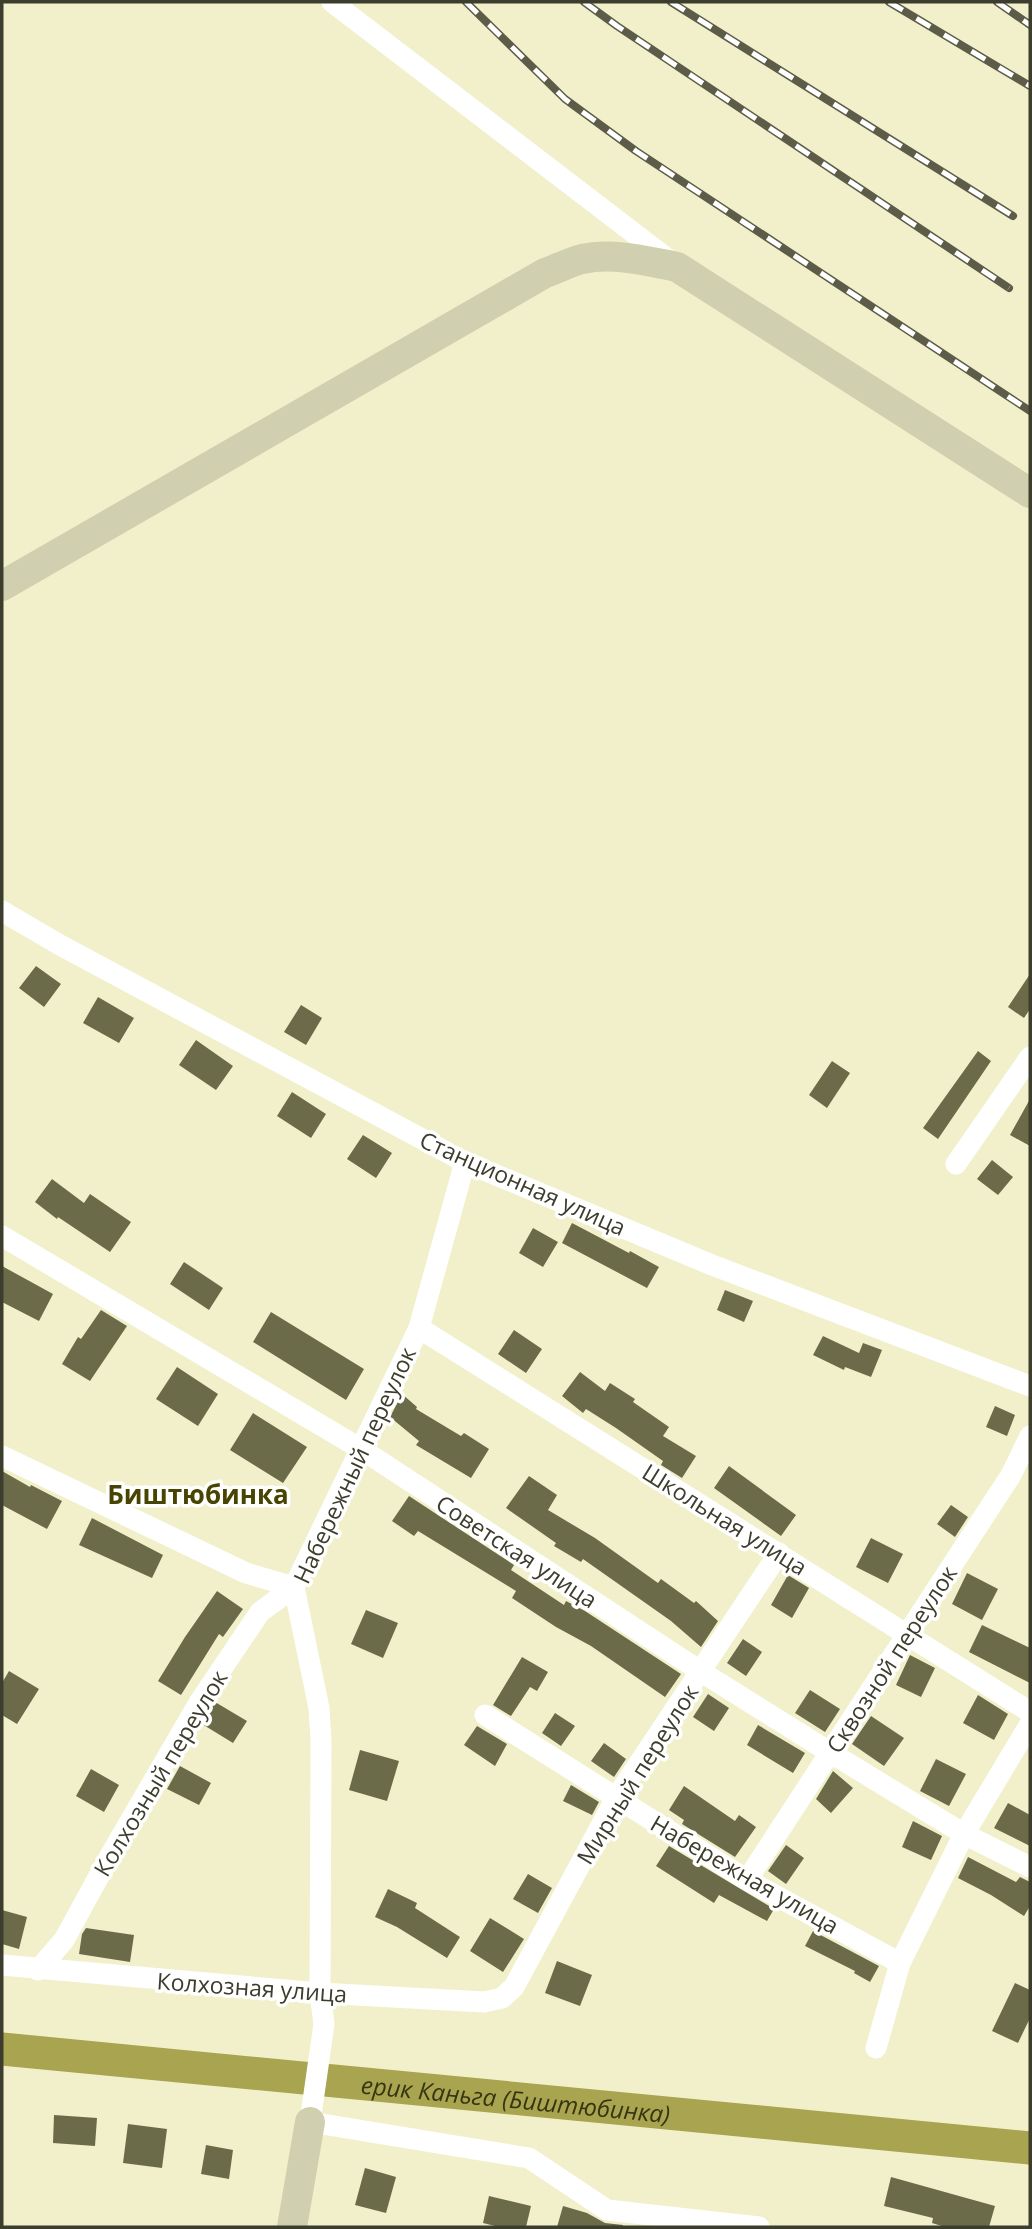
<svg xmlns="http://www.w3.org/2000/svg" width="1032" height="2229" font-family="'Open Sans',sans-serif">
	<rect width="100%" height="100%" fill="#f1f0ca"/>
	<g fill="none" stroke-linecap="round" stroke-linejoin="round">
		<path stroke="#a8a450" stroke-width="33" id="s1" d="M2 2049 1030 2148"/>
	</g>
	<path fill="#6c6b49" d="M36 966 61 984 44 1007 19 988Z
		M1030 974V1009L1024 1018 1008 1007Z
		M98 997 134 1018 119 1043 83 1023Z
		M301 1005 322 1018 306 1045 284 1032Z
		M196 1040 233 1066 216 1090 179 1065Z
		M978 1051 991 1061 938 1139 923 1128Z
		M832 1061 850 1073 827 1108 809 1095Z
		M292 1092 326 1114 311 1138 277 1116Z
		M1030 1099V1146L1010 1135Z
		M363 1135 392 1153 376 1178 347 1159Z
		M992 1160 1013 1177 998 1195 977 1179Z
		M52 1179 84 1203 90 1194 131 1222 110 1252 58 1217 57 1219 35 1202Z
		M572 1223 629 1253 630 1251 659 1267 647 1288 562 1243Z
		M533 1228 558 1242 543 1267 519 1253Z
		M184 1262 223 1288 209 1310 170 1284Z
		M2 1266 53 1294 39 1321 2 1302Z
		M725 1290 753 1301 744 1322 717 1310Z
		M101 1310 127 1326 90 1381 62 1364 78 1337 81 1339Z
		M271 1312 364 1369 346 1400 253 1342Z
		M514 1330 542 1349 526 1373 498 1354Z
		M823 1336 859 1353 863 1343 882 1350 871 1377 845 1367 844 1370 813 1355Z
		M177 1367 218 1394 198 1426 156 1399Z
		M580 1372 605 1391 610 1383 635 1399 633 1402 669 1427 663 1436 696 1456 682 1478 661 1465 663 1461 616 1428 586 1409 583 1413 562 1396Z
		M402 1394 417 1407 416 1409 461 1436 464 1433 489 1449 471 1478 416 1445 419 1441 390 1417Z
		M995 1406 1015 1415 1007 1436 986 1427Z
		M253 1413 307 1447 283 1483 230 1450Z
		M729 1466 796 1515 781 1536 714 1488Z
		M2 1471 30 1487 31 1485 62 1501 47 1529 2 1505Z
		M529 1476 557 1495 548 1510 595 1538 658 1583 661 1579 694 1603 696 1601 718 1621 701 1647 671 1621 583 1559 581 1562 554 1546 556 1543 506 1508Z
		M409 1496 514 1565 511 1570 564 1605 566 1601 585 1611 681 1674 665 1697 591 1646 556 1627 512 1598 516 1591 418 1531 414 1536 392 1521Z
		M951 1505 968 1517 955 1537 937 1524Z
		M92 1518 163 1555 152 1578 79 1545Z
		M871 1538 903 1554 888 1583 856 1567Z
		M967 1573 998 1589 982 1620 952 1604Z
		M788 1575 809 1588 792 1618 771 1605Z
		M217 1591 243 1609 223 1637 219 1634 181 1695 158 1681 185 1637Z
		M366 1610 398 1623 383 1658 351 1644Z
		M982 1625 1030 1648V1683L969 1652Z
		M743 1639 762 1652 746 1676 727 1663Z
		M910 1655 935 1668 921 1697 896 1685Z
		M522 1657 548 1672 537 1691 530 1687 511 1716 493 1705Z
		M9 1671 39 1689 17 1724 2 1715V1683Z
		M810 1690 840 1709 825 1732 795 1713Z
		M708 1694 729 1708 714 1731 693 1717Z
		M978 1695 1008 1714 994 1740 963 1723Z
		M215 1702 247 1721 233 1743 202 1724Z
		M555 1713 575 1726 561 1746 542 1733Z
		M871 1716 904 1738 884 1766 852 1744Z
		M758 1725 805 1753 793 1773 747 1745Z
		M477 1726 507 1744 495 1766 464 1745Z
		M604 1743 626 1759 614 1777 591 1761Z
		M360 1750 399 1761 387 1801 349 1790Z
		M936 1759 966 1774 949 1806 920 1791Z
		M180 1766 211 1783 199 1805 167 1789Z
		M91 1769 119 1785 104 1812 76 1796Z
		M833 1771 853 1788 831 1813 816 1799Z
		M571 1785 599 1802 592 1815 563 1801Z
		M684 1786 735 1821 739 1815 756 1827 735 1857 682 1824 684 1820 669 1810Z
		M1008 1803 1030 1815V1846L994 1828Z
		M913 1821 942 1836 931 1860 902 1847Z
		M786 1845 804 1858 786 1884 768 1871Z
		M669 1846 774 1909 767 1921 719 1895 714 1903 656 1866Z
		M968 1857 1016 1882 1020 1877 1030 1882V1906L1024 1916 991 1895 958 1878Z
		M528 1874 552 1888 538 1913 513 1899Z
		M388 1889 417 1903 415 1908 460 1937 447 1958 397 1927 375 1917Z
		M2 1910 27 1917 19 1949 2 1944Z
		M490 1918 524 1939 503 1972 470 1951Z
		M86 1928 134 1935 130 1962 79 1954 82 1934Z
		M813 1931 879 1966 870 1982 854 1973 855 1971 805 1946Z
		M557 1961 592 1975 580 2006 545 1993Z
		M1015 1983 1030 1990V2018L1018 2043 992 2031Z
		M54 2115 97 2118 95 2146 53 2143Z
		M128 2124 167 2129 162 2168 123 2163Z
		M206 2145 233 2150 229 2179 201 2174Z
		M365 2168 396 2177 386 2213 355 2205Z
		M891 2177 995 2206 989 2227H945L932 2223 933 2218 884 2206Z
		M489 2196 531 2206 526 2227H499L483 2223Z
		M563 2206 587 2213 605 2223 623 2225V2227H557Z"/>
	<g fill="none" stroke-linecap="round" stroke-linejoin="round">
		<path stroke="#fff" stroke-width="21" d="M332 2 673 263
			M2 911 60 945 465 1162 712 1265 1030 1386
			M465 1162 419 1328 294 1587 319 1708 321 1741 320 1993 324 2024 310 2122 529 2158 607 2210 759 2227
			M956 1164 1030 1057
			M2 1236 361 1449 700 1671 831 1753 964 1834 1030 1867
			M419 1328 1030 1712
			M2 1456 246 1573 294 1587
			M485 1715 747 1880 900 1963
			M747 1880 1011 1475 1030 1436
			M2 1965 320 1993 484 2002 502 1998 514 1987 616 1798 779 1553
			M38 1970 64 1940 111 1854 200 1701 260 1612 294 1587
			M876 2048 900 1963 964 1834 1030 1724"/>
		<path stroke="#d0cfaf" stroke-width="30" d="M2 586 545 273C557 269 570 262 582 259 613 252 646 261 677 267L1030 493
			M292 2227 310 2122"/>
		<g stroke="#5c5c49" stroke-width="8">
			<path id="rail" d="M466 2 565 99 636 151 1030 411
				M584 2 617 26 1009 288
				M671 2 1013 216
				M889 2 1030 86
				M997 2 1030 25"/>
		</g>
		<use href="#rail" stroke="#fff" stroke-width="5" stroke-dasharray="16" stroke-linecap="butt"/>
	</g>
	<g text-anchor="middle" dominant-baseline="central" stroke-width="7" stroke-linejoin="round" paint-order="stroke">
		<g font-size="23" fill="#3d3d2e" stroke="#fff">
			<text transform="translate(523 1183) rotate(24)">Станционная улица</text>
			<text transform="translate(354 1465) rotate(-65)">Набережный переулок</text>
			<text transform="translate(725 1519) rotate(32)">Школьная улица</text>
			<text transform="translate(517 1551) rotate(33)">Советская улица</text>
			<text transform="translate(891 1659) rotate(-57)">Сквозной переулок</text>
			<text transform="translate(160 1773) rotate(-59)">Колхозный переулок</text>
			<text transform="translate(637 1774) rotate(-58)">Мирный переулок</text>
			<text transform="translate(745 1874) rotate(30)">Набережная улица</text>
			<text transform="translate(252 1987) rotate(4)">Колхозная улица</text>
		</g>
		<g font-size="24" font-style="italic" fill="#363510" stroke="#fff">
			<text stroke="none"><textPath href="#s1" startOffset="516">ерик Каньга (Биштюбинка)</textPath></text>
		</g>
		<g font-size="26" font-weight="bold" fill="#484402" stroke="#fff">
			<text x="198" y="1494">Биштюбинка</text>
		</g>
	</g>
	<rect width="1032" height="2229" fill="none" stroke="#3d3d2e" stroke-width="7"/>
</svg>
